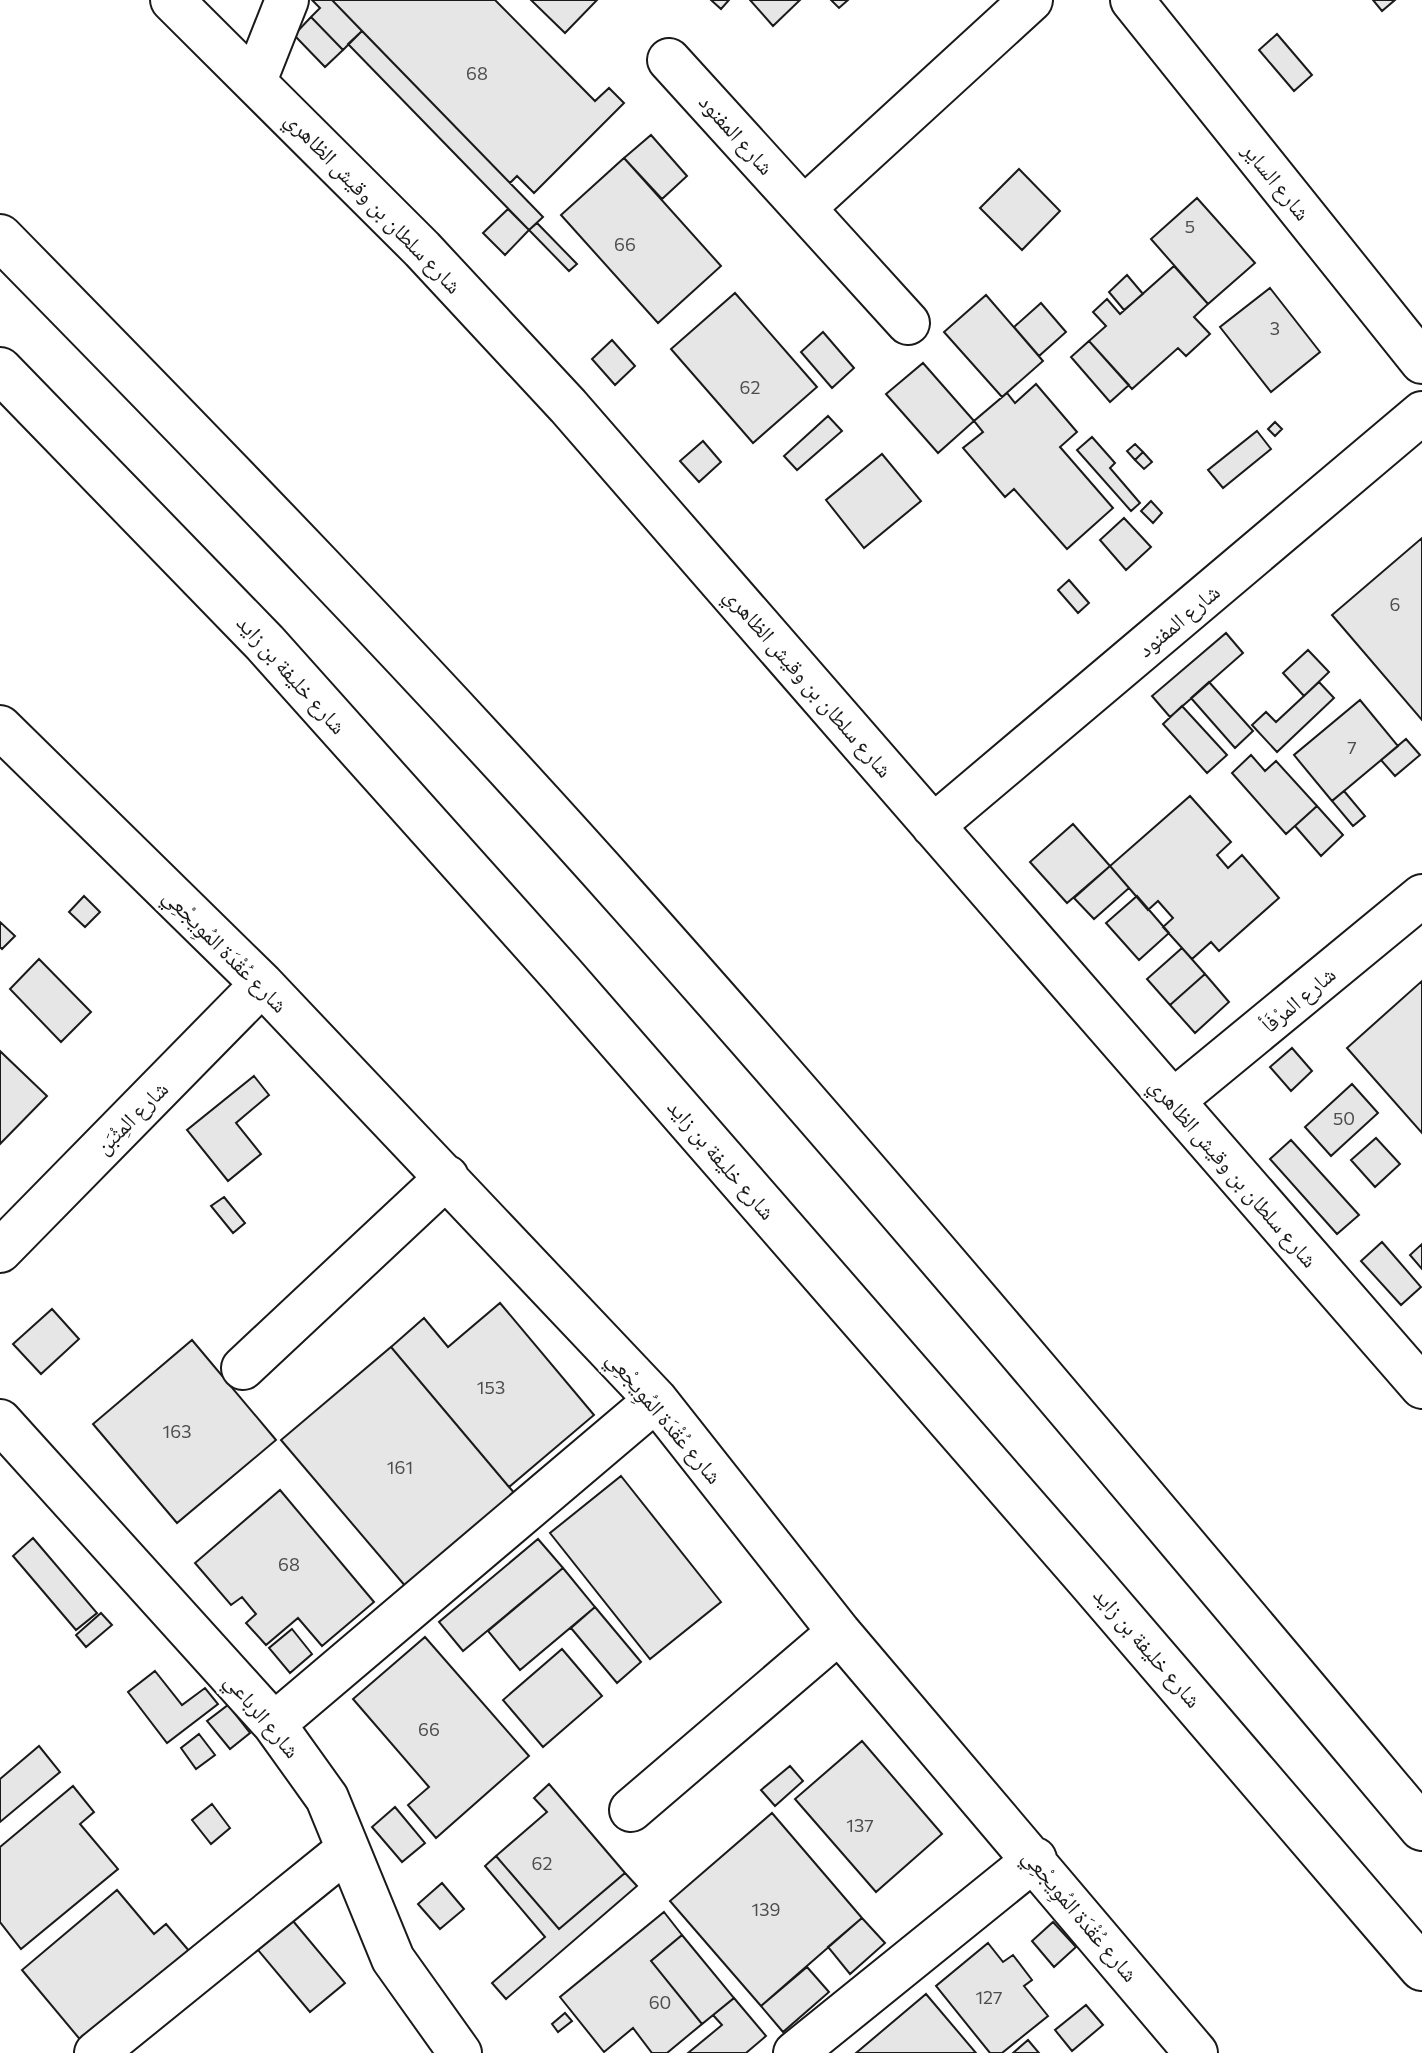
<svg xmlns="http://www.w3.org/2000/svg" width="1422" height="2053" font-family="Commissioner,'Noto Naskh Arabic',sans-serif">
	<rect width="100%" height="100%" fill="#fff"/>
	<path fill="#e6e6e6" stroke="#1a1a1a" stroke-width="2" d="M312 0H332L362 31 343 50 311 17 320 8Z
		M332 0H495L595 101 609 88 624 103 534 193 517 176 510 183Z
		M531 0H597L565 33Z
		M711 0H729L721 9Z
		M750 0H800L773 26Z
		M831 0H848L839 8Z
		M1373 0H1395L1382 11Z
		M311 17 343 50 325 67 294 35Z
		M362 31 543 217 529 230 348 44Z
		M1277 34 1312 75 1294 91 1259 50Z
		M651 135 687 176 662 199 624 158Z
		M624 158 721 266 658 323 561 215Z
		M1019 169 1060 211 1022 250 980 208Z
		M1197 198 1255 263 1208 304 1151 239Z
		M508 209 529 230 505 255 483 233Z
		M537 223 577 264 569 271 529 230Z
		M1174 266 1208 304 1194 317 1210 334 1186 356 1178 348 1132 389 1089 341 1106 326 1093 312 1107 299 1120 314Z
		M1127 275 1143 294 1124 310 1109 292Z
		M1270 288 1320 352 1271 392 1220 327Z
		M735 293 817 387 753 443 671 349Z
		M986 295 1043 361 1002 397 944 332Z
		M1041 303 1066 332 1039 356 1014 327Z
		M823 332 854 368 832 388 801 352Z
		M612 340 635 366 615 385 592 359Z
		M1089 341 1129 385 1110 402 1071 357Z
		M923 363 974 421 938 453 886 394Z
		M1036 384 1077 432 1060 447 1113 508 1067 549 1014 489 1005 497 963 448 983 432 974 421 1007 393 1015 403Z
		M828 416 842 431 797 470 784 456Z
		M1275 422 1282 429 1275 436 1268 429Z
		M1257 431 1271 449 1223 488 1208 470Z
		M1092 437 1115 463 1110 468 1140 503 1131 511 1077 450Z
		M703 441 721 462 699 482 680 461Z
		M1135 444 1143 452 1135 460 1127 451Z
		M1143 452 1152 462 1144 469 1135 460Z
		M882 454 921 501 864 548 826 500Z
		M1151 501 1162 513 1153 523 1141 511Z
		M1124 518 1151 547 1126 570 1100 540Z
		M1422 538V720L1332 615Z
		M1069 580 1089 603 1078 613 1058 590Z
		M1226 633 1243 653 1170 717 1152 696Z
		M1308 650 1329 672 1304 696 1283 673Z
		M1209 682 1253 731 1235 748 1191 698Z
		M1319 682 1334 698 1277 752 1252 725 1266 712 1276 722Z
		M1360 700 1398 746 1332 801 1294 755Z
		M1182 706 1227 755 1207 773 1163 724Z
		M1406 739 1420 755 1395 776 1381 760Z
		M1251 755 1265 771 1276 761 1317 806 1286 834 1232 773Z
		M1344 791 1365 816 1353 826 1332 801Z
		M1190 796 1231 842 1217 855 1228 868 1242 855 1279 898 1219 951 1211 942 1192 959 1163 927 1173 918 1158 901 1148 910 1110 866Z
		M1317 806 1343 835 1321 856 1295 826Z
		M1073 824 1110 866 1067 903 1030 862Z
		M1110 866 1129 888 1094 919 1074 898Z
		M84 896 100 912 85 927 69 912Z
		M1137 896 1169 933 1139 960 1106 923Z
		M0 922 15 936 2 949 0 947Z
		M1182 948 1205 974 1170 1005 1147 979Z
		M39 959 91 1012 61 1042 10 989Z
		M1205 974 1229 1002 1195 1033 1170 1005Z
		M1422 981V1133L1347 1048Z
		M1292 1048 1312 1071 1291 1091 1270 1067Z
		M0 1051 47 1096 0 1144Z
		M254 1076 269 1095 236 1123 261 1154 228 1181 187 1130Z
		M1352 1084 1378 1113 1331 1156 1305 1127Z
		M1376 1138 1400 1164 1375 1187 1351 1160Z
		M1291 1140 1359 1215 1337 1234 1270 1159Z
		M224 1197 245 1223 233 1233 211 1206Z
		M1382 1242 1421 1287 1401 1305 1361 1261Z
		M1422 1244V1269L1410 1255Z
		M500 1303 594 1415 509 1487 391 1347 424 1318 448 1347Z
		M52 1309 79 1339 41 1374 13 1344Z
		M192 1340 276 1440 177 1523 93 1424Z
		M391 1347 521 1501 412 1594 281 1440Z
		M621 1476 721 1602 650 1659 550 1533Z
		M280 1490 374 1602 322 1646 298 1618 266 1645 246 1623 256 1614 242 1597 231 1605 195 1563Z
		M33 1538 97 1613 76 1630 13 1556Z
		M538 1539 563 1568 463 1651 439 1622Z
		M563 1568 595 1607 520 1670 488 1631Z
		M595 1607 641 1662 617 1683 571 1628Z
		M101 1613 112 1625 86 1647 76 1635Z
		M292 1629 312 1654 290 1673 269 1648Z
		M425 1637 529 1756 436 1838 408 1805 429 1787 353 1699Z
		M562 1649 602 1696 543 1747 503 1700Z
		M155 1671 182 1705 205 1688 218 1704 167 1743 128 1692Z
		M228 1705 250 1733 230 1749 207 1721Z
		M199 1734 215 1755 196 1769 181 1748Z
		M862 1741 942 1834 876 1892 795 1799Z
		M39 1746 60 1772 0 1822V1779Z
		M790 1766 803 1781 775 1806 761 1790Z
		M549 1784 625 1873 559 1929 496 1856 547 1812 534 1798Z
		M73 1786 94 1812 80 1824 118 1869 21 1949 0 1922V1847Z
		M212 1804 230 1828 211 1844 192 1820Z
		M395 1807 425 1843 402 1862 372 1827Z
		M772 1813 862 1918 761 2006 670 1901Z
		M496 1856 559 1929 625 1873 637 1886 506 1999 492 1983 545 1937 485 1866Z
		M442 1883 464 1909 440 1929 418 1904Z
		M117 1890 154 1934 166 1924 190 1952 83 2043 22 1970Z
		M664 1912 682 1935 651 1961 702 2024 667 2053H652L633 2028 604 2052 560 1997Z
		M288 1915 345 1983 310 2012 253 1944Z
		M862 1918 885 1943 850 1974 828 1947Z
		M1053 1922 1076 1947 1054 1967 1032 1941Z
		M682 1935 734 1998 702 2024 651 1961Z
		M988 1943 1003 1962 1013 1955 1032 1980 1024 1986 1048 2016 1002 2053H990L936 1986Z
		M807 1967 829 1992 783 2032 761 2006Z
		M926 1994 976 2053H856Z
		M734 1998 766 2036 746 2053H688L722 2025 713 2015Z
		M1086 2005 1103 2025 1072 2051 1055 2030Z
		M565 2013 572 2021 558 2032 552 2024Z
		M1028 2040 1039 2053H1013Z"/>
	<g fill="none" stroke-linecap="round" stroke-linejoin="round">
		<g stroke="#1a1a1a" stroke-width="46">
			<path id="minor" d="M172 0 422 249 568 406 1422 1387
				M1132 0 1422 362
				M669 60 908 323
				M255 81 287 0
				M804 208 1031 0
				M0 727 262 984 656 1400 839 1632 1196 2053
				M933 826 1422 413
				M1173 1101 1422 896
				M0 1251 262 984
				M243 1368 447 1177
				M0 1421 274 1724 327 1798 393 1959 460 2053
				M274 1724 656 1400
				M631 1810 839 1632
				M96 2053 348 1849
				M795 2053 1035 1859"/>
		</g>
		<g stroke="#1a1a1a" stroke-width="48">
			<path id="highway" d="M0 237C213 454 425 672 627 899 898 1203 1160 1516 1422 1828
				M0 370 265 643 563 976 1089 1580 1422 1968"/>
		</g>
		<use href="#minor" stroke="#fff" stroke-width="42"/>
		<use href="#highway" stroke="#fff" stroke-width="44"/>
	</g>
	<g text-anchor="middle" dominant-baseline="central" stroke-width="6" stroke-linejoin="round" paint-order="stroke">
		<g font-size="18" fill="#4d4d4d">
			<text x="477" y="73">68</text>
			<text x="1190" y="226">5</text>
			<text x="625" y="244">66</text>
			<text x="1275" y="328">3</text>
			<text x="750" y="387">62</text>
			<text x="1395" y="604">6</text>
			<text x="1352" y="747">7</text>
			<text x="1344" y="1118">50</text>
			<text x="491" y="1387">153</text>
			<text x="177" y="1431">163</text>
			<text x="400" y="1467">161</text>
			<text x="289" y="1564">68</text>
			<text x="429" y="1729">66</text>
			<text x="860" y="1825">137</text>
			<text x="542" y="1863">62</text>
			<text x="766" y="1909">139</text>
			<text x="989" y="1997">127</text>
			<text x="660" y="2002">60</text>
		</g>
		<g font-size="22" fill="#1a1a1a" stroke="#fff">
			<text transform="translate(737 134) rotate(48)">شارع المفنود</text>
			<text transform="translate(1277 181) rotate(51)">شارع الساير</text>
			<text transform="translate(374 202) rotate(46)">شارع سلطان بن وقيش الظاهري</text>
			<text transform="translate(1178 620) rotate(-40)">شارع المفنود</text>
			<text transform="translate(292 674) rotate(48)">شارع خليفة بن زايد</text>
			<text transform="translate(809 682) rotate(49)">شارع سلطان بن وقيش الظاهري</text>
			<text transform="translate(226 950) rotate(45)">شارع عُقْدَة المُوِيجْعِي</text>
			<text transform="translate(1298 999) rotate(-40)">شارع المرْفَأ</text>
			<text transform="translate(131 1117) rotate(-45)">شارع المِثْبَن</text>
			<text transform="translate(722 1159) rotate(49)">شارع خليفة بن زايد</text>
			<text transform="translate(1234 1172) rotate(49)">شارع سلطان بن وقيش الظاهري</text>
			<text transform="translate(665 1417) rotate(50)">شارع عُقْدَة المُوِيجْعِي</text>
			<text transform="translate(1148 1647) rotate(49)">شارع خليفة بن زايد</text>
			<text transform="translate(263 1715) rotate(50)">شارع الرباعي</text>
			<text transform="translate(1081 1915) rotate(50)">شارع عُقْدَة المُوِيجْعِي</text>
		</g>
	</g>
</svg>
